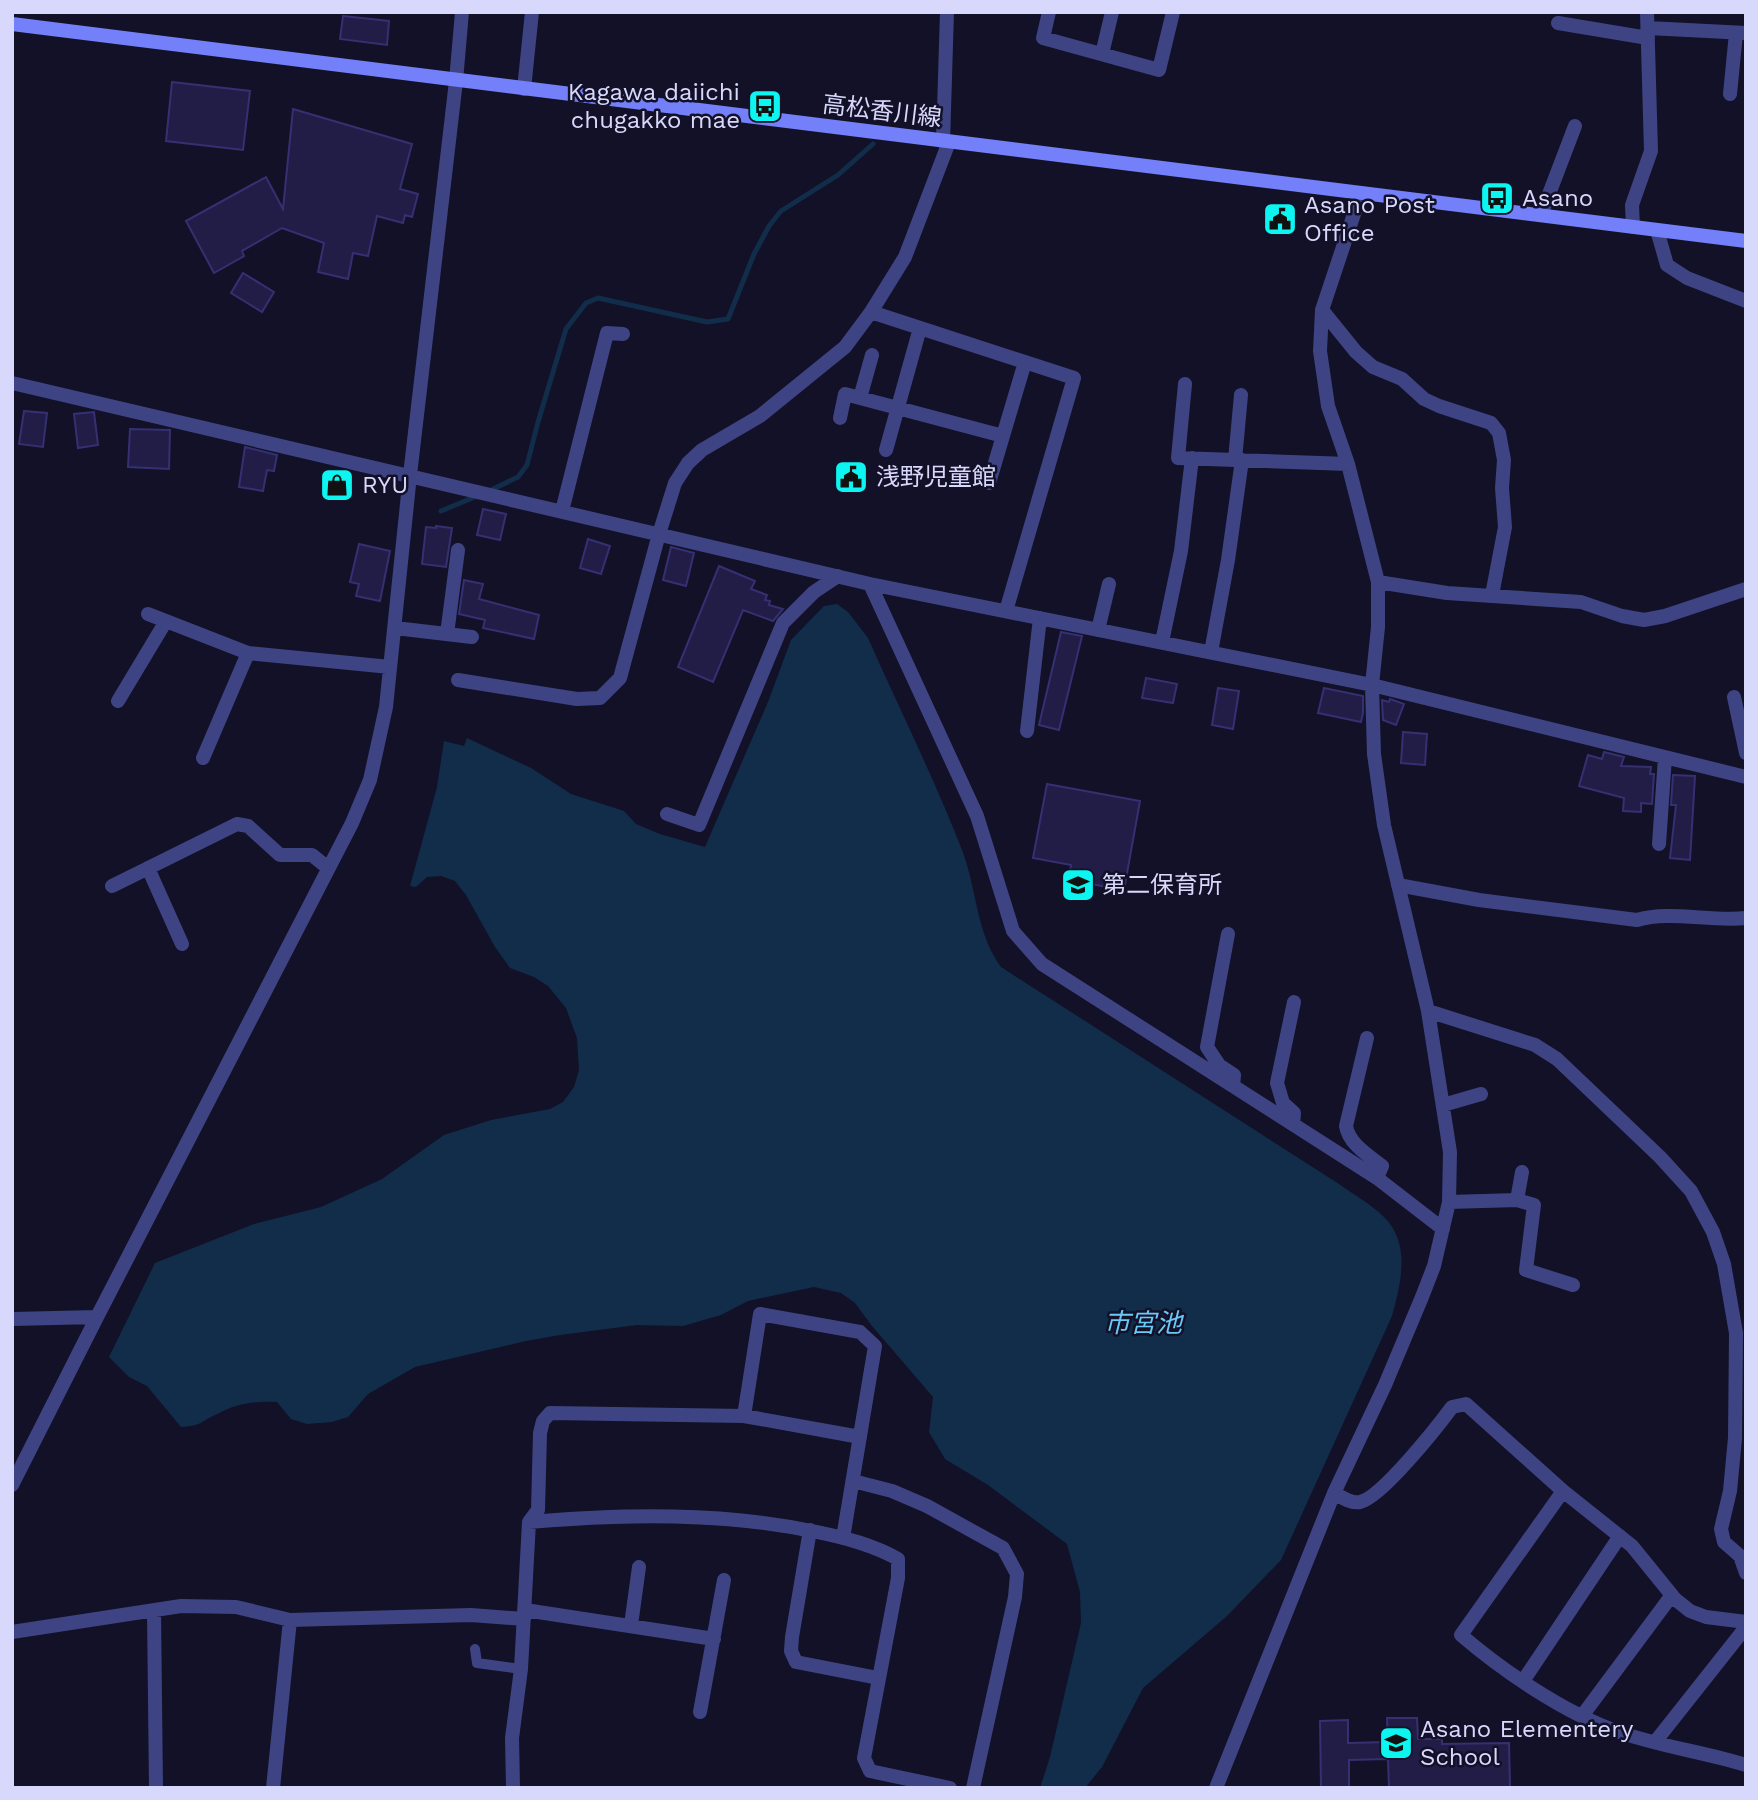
<svg xmlns="http://www.w3.org/2000/svg" width="1758" height="1800" font-family="'Work Sans','Noto Sans JP',sans-serif">
	<rect width="100%" height="100%" fill="#121127"/>
	<path fill="#112d4a" d="M837 604 848 612 868 638C899 708 934 778 962 850 977 889 976 933 1001 967L1339 1184C1354 1195 1371 1204 1384 1217 1411 1244 1401 1283 1392 1316L1281 1560 1227 1616 1143 1688 1102 1767 1085 1788H1040L1050 1757 1081 1623 1080 1592 1067 1544 988 1485 945 1459 929 1432 933 1397 872 1326 855 1303 841 1293 814 1287 748 1301 721 1315 683 1326 637 1325 560 1335 526 1341 415 1367 368 1394 348 1417 332 1422 307 1424 291 1419 277 1402C254 1401 238 1403 217 1414 200 1422 201 1426 181 1427L147 1386 129 1377 109 1357 155 1263 254 1224 321 1207 382 1179 444 1135 491 1120 550 1109 563 1102 574 1087 579 1070 577 1038 566 1008 548 986 534 977 510 968 495 947 466 895 455 881 441 876 427 877 416 887 410 886 437 787 444 741 464 746 467 738 531 768 571 794 624 811 636 824 660 834 705 847 768 702 791 640 824 606Z"/>
	<g fill="none" stroke-linecap="round" stroke-linejoin="round">
		<path stroke="#112d4a" stroke-width="5" d="M489 491 518 477 527 465 538 422 566 329 586 303 598 298 707 322 728 319 754 254 769 226 781 211 838 175 873 144
			M441 511 477 496"/>
	</g>
	<path fill="#211d47" stroke="#353072" stroke-width="2" d="M343 16 389 21 387 45 340 39Z
		M172 82 250 91 243 150 166 141Z
		M293 109 412 144 400 189 418 194 412 217 405 215 403 223 377 216 368 256 353 253 348 279 318 272 324 243 282 228 242 251 244 256 214 273 186 221 266 177 283 209Z
		M243 273 274 292 262 312 231 293Z
		M24 411 47 413 43 447 19 444Z
		M94 412 98 445 78 448 74 414Z
		M130 429 170 430 169 469 128 467Z
		M245 447 277 455 274 471 267 470 263 491 239 487Z
		M326 474 350 479 345 499 322 494Z
		M483 509 506 514 500 540 477 535Z
		M436 526 452 528 446 567 422 564 426 527 436 528Z
		M588 539 610 546 601 574 580 568Z
		M359 544 390 551 380 601 356 596 359 584 350 582Z
		M671 547 694 553 686 586 663 580Z
		M719 566 755 581 751 589 767 595 765 600 770 601 769 605 783 609 773 621 743 610 713 682 678 667Z
		M464 580 483 584 479 599 539 615 534 639 483 628 485 620 459 614Z
		M1061 632 1082 636 1059 730 1039 725Z
		M1146 678 1177 684 1173 703 1142 698Z
		M1218 688 1239 691 1233 729 1212 725Z
		M1324 688 1363 696V713L1361 722 1318 713Z
		M1390 699 1404 704 1396 725 1383 720 1382 700 1389 702Z
		M1403 732 1427 734 1425 765 1401 763Z
		M1604 752 1624 757 1621 766 1651 767 1650 774H1654L1652 804 1641 803V812L1623 811 1624 798 1579 786 1588 755 1602 759Z
		M1673 775 1695 776 1690 860 1670 858 1676 805H1671Z
		M1047 784 1140 801 1124 890 1069 880 1071 865 1033 858Z
		M1387 1718H1417L1418 1739H1442V1744L1509 1743 1510 1788H1389L1388 1759 1349 1760V1788H1321L1320 1721 1348 1720V1743L1388 1742Z"/>
	<g fill="none" stroke-linecap="round" stroke-linejoin="round">
		<path stroke="#3e4483" stroke-width="10" d="M475 1649 477 1663 521 1669"/>
		<path stroke="#3e4483" stroke-width="14" d="M1049 12 1043 38 1159 70 1173 12
			M1558 23 1648 38
			M1648 28 1746 33
			M1102 54 1112 12
			M524 89 532 12
			M1730 94 1736 33
			M943 142 947 12
			M1541 215 1575 126
			M1633 227 1632 205 1651 151 1647 12
			M1657 230 1667 265 1687 278 1746 301
			M1322 310 1356 352 1373 367 1402 379 1424 399 1439 406 1491 423 1499 433 1504 460 1502 488 1505 527 1492 595
			M871 312 1074 378 1006 611
			M12 383 870 584 1372 685 1746 777
			M1185 384 1178 458 1348 464
			M860 398 872 355
			M840 418 845 394 1003 436
			M886 450 920 328
			M1235 460 1241 395
			M989 483 1025 362
			M562 511 607 333 623 334
			M1378 582 1447 593 1581 602 1622 616 1644 620 1665 616 1746 589
			M870 584 977 816 1013 931 1042 964 1377 1178 1443 1229
			M148 614 248 653 390 667
			M395 628 472 637
			M1098 630 1109 584
			M447 634 458 550
			M1162 642 1181 551 1192 458
			M1211 652 1228 560 1242 460
			M458 680 577 699 600 698 620 678 659 534 675 483 688 463 702 450 760 416 845 347 871 312 905 257 949 142
			M1734 697 1746 753
			M118 701 166 621
			M1027 731 1040 618
			M203 758 248 653
			M667 814 699 825 783 623 814 592 838 576
			M1659 844 1665 757
			M148 868 182 944
			M1398 885 1479 900 1637 920C1669 910 1711 922 1746 918
			M112 886 237 824 248 826 280 855H312L328 868
			M1228 934 1207 1047 1219 1065 1234 1075 1233 1086
			M1428 1011 1535 1045 1557 1059 1660 1157 1691 1191 1713 1232 1724 1264 1736 1333 1735 1438 1730 1491 1721 1529 1724 1542 1740 1556 1746 1573
			M1367 1038 1346 1126C1349 1144 1368 1155 1382 1166L1377 1178
			M1443 1105 1481 1094
			M1293 1124 1294 1113 1283 1103 1277 1083 1294 1002
			M1517 1200 1522 1172
			M1449 1202 1517 1200 1534 1205 1526 1270 1573 1285
			M12 1319 97 1317
			M744 1416 760 1314 860 1332 875 1346 843 1538
			M853 1481 892 1491 927 1506 1003 1548 1017 1574 1015 1597 973 1788
			M12 1485 97 1317 352 823 370 780 386 707 410 475 456 81
			M1563 1491 1461 1635C1503 1671 1563 1712 1616 1731 1658 1746 1703 1752 1746 1765
			M1334 1493C1342 1497 1351 1504 1360 1502 1381 1498 1438 1426 1452 1407L1466 1404 1563 1491 1632 1546 1675 1599 1690 1611 1706 1617 1746 1622
			M529 1522 538 1510 540 1433 543 1421 550 1413 744 1416 860 1437
			M810 1530 792 1637 791 1651 796 1662 878 1678
			M525 1610 714 1639
			M154 1611 156 1788
			M631 1625 639 1567
			M12 1632 181 1606 236 1607 290 1620 471 1615 524 1619
			M1523 1681 1620 1536
			M700 1712 724 1580
			M1582 1716 1672 1595
			M1655 1742 1746 1627
			M273 1788 290 1620
			M513 1788 512 1738 521 1669 529 1522C625 1514 723 1512 817 1532 846 1538 873 1545 898 1559V1578L864 1758 870 1771 950 1788
			M1216 1788 1334 1493 1385 1385 1422 1297 1434 1266 1449 1202 1450 1152 1428 1011 1384 825 1374 754 1372 685 1378 627V582L1348 464 1328 406 1320 351 1322 310 1361 193"/>
		<path stroke="#3e4483" stroke-width="14" d="M456 81 462 12"/>
		<path stroke="#7380f9" stroke-width="14" d="M12 24 1746 241"/>
	</g>
	<defs>
		<g id="bus-square" transform="scale(1.75)"><rect x="-9" y="-9" width="18" height="18" rx="4" fill="#0cf5f0" stroke="#121127"/><path d="M-5-6H5V4H4V6H2V4H-2V6H-4V4H-5ZM-3.5-4V0h7V-4ZM-3.5 1.2v1.5H-2V1.2ZM2 1.2v1.5H3.5V1.2Z" fill="#111"/></g>
		<g id="civic-square" transform="scale(1.75)"><rect x="-9" y="-9" width="18" height="18" rx="4" fill="#0cf5f0" stroke="#121127"/><path d="M-.6-6.5H3V-4.5H.6V-3L4-1V1h2V6H-6V1h2V-1L-.6-3ZM-1.2 2.5V6h2.4V2.5Z" fill="#111"/></g>
		<g id="shop-square" transform="scale(1.75)"><rect x="-9" y="-9" width="18" height="18" rx="4" fill="#0cf5f0" stroke="#121127"/><path d="M-5-2.5h2.3a2.7 3.5 0 0 1 5.4 0H5L5.5 6h-11ZM-1.5-2.5h3a1.5 2.3 0 0 0-3 0Z" fill="#111"/></g>
		<g id="school-square" transform="scale(1.75)"><rect x="-9" y="-9" width="18" height="18" rx="4" fill="#0cf5f0" stroke="#121127"/><path d="M0-5L7-2L0 1L-7-2ZM-4 1L0 2.5L4 1V4Q0 6-4 4Z" fill="#111"/></g>
	</defs>
	<g fill-rule="evenodd">
		<use href="#bus-square" x="765" y="106"/>
		<use href="#bus-square" x="1497" y="198"/>
		<use href="#civic-square" x="1280" y="219"/>
		<use href="#civic-square" x="851" y="477"/>
		<use href="#shop-square" x="337" y="485"/>
		<use href="#school-square" x="1078" y="885"/>
		<use href="#school-square" x="1396" y="1743"/>
	</g>
	<g text-anchor="middle" dominant-baseline="central" stroke-width="5" stroke-linejoin="round" paint-order="stroke">
		<g font-size="24" fill="#d8d8fd" stroke="#121127" text-anchor="start">
			<text x="740" y="92" text-anchor="end">Kagawa daiichi<tspan x="740" dy="28">chugakko mae</tspan></text>
			<text x="1522" y="198">Asano</text>
			<text x="1304" y="205">Asano Post<tspan x="1304" dy="28">Office</tspan></text>
			<text x="876" y="477">浅野児童館</text>
			<text x="362" y="485">RYU</text>
			<text x="1102" y="885">第二保育所</text>
			<text x="1420" y="1729">Asano Elementery<tspan x="1420" dy="28">School</tspan></text>
		</g>
		<g font-size="24" fill="#d8d8fd" stroke="#121127">
			<text transform="translate(882 111) rotate(7)">高松香川線</text>
		</g>
		<g font-size="26" font-style="italic" fill="#6ac8f9" stroke="#121127">
			<text x="1143" y="1323">市宮池</text>
		</g>
	</g>
	<rect width="1758" height="1800" fill="none" stroke="#d8d8fd" stroke-width="28"/>
</svg>
